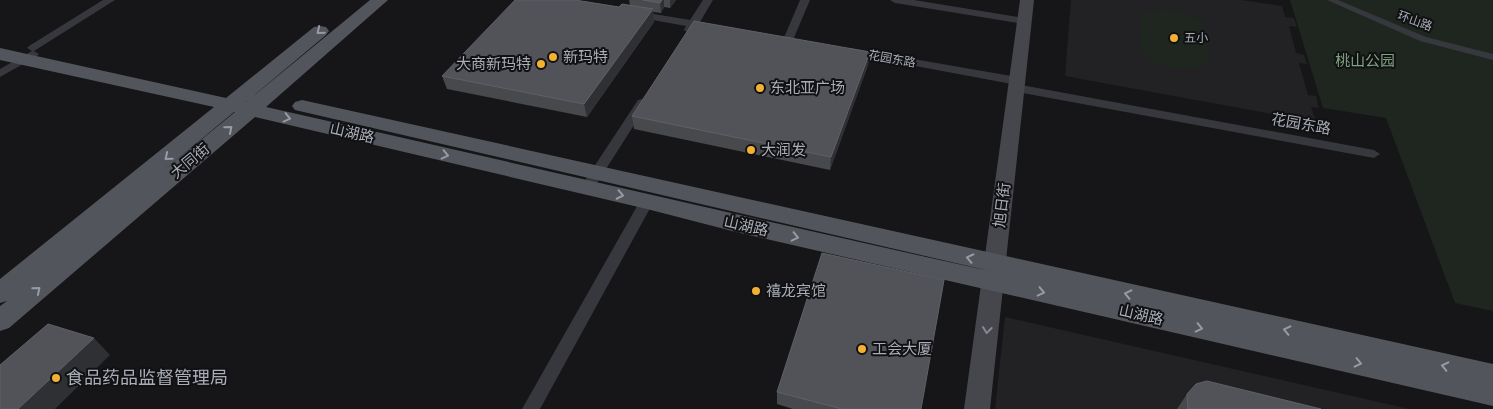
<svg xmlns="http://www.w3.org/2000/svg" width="1493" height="409" font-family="'Nunito Sans','Noto Sans SC',sans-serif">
	<rect width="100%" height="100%" fill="#161618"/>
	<path fill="#222225" d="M1071 0H1241L1282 6 1285 17 1294 18 1297 27 1289 26 1296 53 1304 55 1307 64 1299 63 1308 95 1316 96 1319 108 1311 107 1316 122 1065 76Z
		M1005 317 1409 409H995Z"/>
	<path fill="#1e261f" d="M1290 0H1493V311L1455 303 1386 118 1323 108Z
		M1161 9C1179 10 1194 14 1206 27L1209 59 1205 64C1190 72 1148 69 1141 49 1138 41 1141 26 1141 17L1145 13Z"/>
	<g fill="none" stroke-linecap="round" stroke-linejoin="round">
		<path fill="#37383d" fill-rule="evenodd" d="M1327 0H1338L1426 37 1493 54V60L1420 41Z"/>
		<path fill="#37383d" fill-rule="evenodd" d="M103 0H115L34 51 39 54 37 56 0 77V69L32 51 27 48 29 46Z
			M703 0H713L700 22 715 25 716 27 715 29 696 28 693 32 689 33 684 30 686 26 636 17 631 14 636 11 690 20Z
			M800 0H810L793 40 788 43 784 42 783 40Z
			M890 0H914L1024 18 1029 21 1024 24 895 3Z
			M850 48 1017 77 1023 81 1017 85 846 53 844 51Z
			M1016 84 1374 150 1380 154 1374 158 1012 91 1010 88 1012 85Z
			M642 99 648 103 592 191H582L580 188 582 185 638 100Z
			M647 196 652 198 654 201 540 409H522L640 201 642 198Z"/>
		<path fill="#45474d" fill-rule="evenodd" d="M1020 0H1034L990 409H964Z"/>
		<path fill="#53555c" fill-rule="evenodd" d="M370 0H388L266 107C512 162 757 220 1003 274L295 110 292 106 295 102 302 100 1493 364V406L736 232 647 209 255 117 9 328 0 331V306L7 301 0 303V279L214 107 0 60V48L226 98 314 27 320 26 326 27 329 31 326 35 246 102ZM234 112H235L158 175Z"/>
	</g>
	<path fill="#47494d" d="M629 0H676L670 8 664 7 661 13 653 12 654 22 587 117 447 89 442 76 619 7 630 5Z
		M870 52 868 65 830 170 634 129 632 116Z
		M777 392 921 409H793L777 404Z
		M1187 394 1321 409H1177Z"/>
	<path fill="#2f3033" d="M662 0H664V7L661 13 660 3Z
		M670 0H676L670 8Z
		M653 9 654 22 587 117 584 104Z
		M870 52 868 65 830 170 831 157Z
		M94 338 110 355 55 409H18Z"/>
	<path fill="#525359" stroke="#5f6168" d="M515 0H575L619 7 622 4 653 9 584 104 442 76Z
		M643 0H662L660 3Z
		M694 21 870 52 831 157 632 116Z
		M822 253 944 280 921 409H842L777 392Z
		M48 324 94 338 18 409H0V365Z
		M1207 381 1321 409H1188L1187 394 1196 384Z"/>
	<defs><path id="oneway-chevron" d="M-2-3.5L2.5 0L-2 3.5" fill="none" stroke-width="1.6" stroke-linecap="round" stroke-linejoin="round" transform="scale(1.25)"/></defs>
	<g stroke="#979ba6">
		<use href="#oneway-chevron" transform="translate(320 31) rotate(141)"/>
		<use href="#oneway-chevron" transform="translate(287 118) rotate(13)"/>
		<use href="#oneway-chevron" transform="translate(229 129) rotate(-40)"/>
		<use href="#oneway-chevron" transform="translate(445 155) rotate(13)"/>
		<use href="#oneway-chevron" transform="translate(168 157) rotate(141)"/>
		<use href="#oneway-chevron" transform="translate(620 195) rotate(12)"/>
		<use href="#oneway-chevron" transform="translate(795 237) rotate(13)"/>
		<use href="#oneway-chevron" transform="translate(970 258) rotate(-167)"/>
		<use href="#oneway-chevron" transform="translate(37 290) rotate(-40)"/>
		<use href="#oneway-chevron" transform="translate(1041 292) rotate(13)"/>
		<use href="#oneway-chevron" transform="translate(1128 294) rotate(-167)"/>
		<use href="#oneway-chevron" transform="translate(1199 328) rotate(13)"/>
		<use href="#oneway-chevron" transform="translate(1287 330) rotate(-167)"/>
		<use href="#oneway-chevron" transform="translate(1358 363) rotate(13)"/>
		<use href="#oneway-chevron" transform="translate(1445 366) rotate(-167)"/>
	</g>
	<use stroke="#858993" href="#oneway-chevron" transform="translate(987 330) rotate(97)"/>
	<g fill="#f2b134" stroke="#111113" stroke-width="2">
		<circle cx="1174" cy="38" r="5"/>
		<circle cx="553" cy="57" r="5"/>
		<circle cx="541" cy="64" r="5"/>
		<circle cx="760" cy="88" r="5"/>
		<circle cx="751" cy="150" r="5"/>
		<circle cx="756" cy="291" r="5"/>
		<circle cx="862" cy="349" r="5"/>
		<circle cx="56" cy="378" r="5"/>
	</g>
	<g text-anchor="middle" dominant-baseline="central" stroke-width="4" stroke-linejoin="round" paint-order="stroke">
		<g font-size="12" fill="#a8adb8" stroke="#111113">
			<text transform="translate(1415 21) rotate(20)">环山路</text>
			<text transform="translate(892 59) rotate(10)">花园东路</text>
		</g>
		<g font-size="12" fill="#a8adb8" stroke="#111113" text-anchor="start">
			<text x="1184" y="38">五小</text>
		</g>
		<g font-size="15" fill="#a8adb8" stroke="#111113" text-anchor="start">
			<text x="563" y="57">新玛特</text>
			<text x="531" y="64" text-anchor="end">大商新玛特</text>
			<text x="770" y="88">东北亚广场</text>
			<text x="761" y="150">大润发</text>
			<text x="766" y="291">禧龙宾馆</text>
			<text x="872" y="349">工会大厦</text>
		</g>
		<g font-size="15" fill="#7fa381" stroke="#111113">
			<text x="1365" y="61">桃山公园</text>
		</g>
		<g font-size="15" fill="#a8adb8" stroke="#111113">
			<text transform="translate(1301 124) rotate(10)">花园东路</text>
			<text transform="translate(352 133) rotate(13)">山湖路</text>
			<text transform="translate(190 161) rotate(-40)">大同街</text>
			<text transform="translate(1002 205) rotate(-83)">旭日街</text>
			<text transform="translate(746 226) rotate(13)">山湖路</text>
			<text transform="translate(1141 315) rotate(13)">山湖路</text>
		</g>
		<g font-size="18" fill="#a8adb8" stroke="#111113" text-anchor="start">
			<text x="66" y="378">食品药品监督管理局</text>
		</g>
	</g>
</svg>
